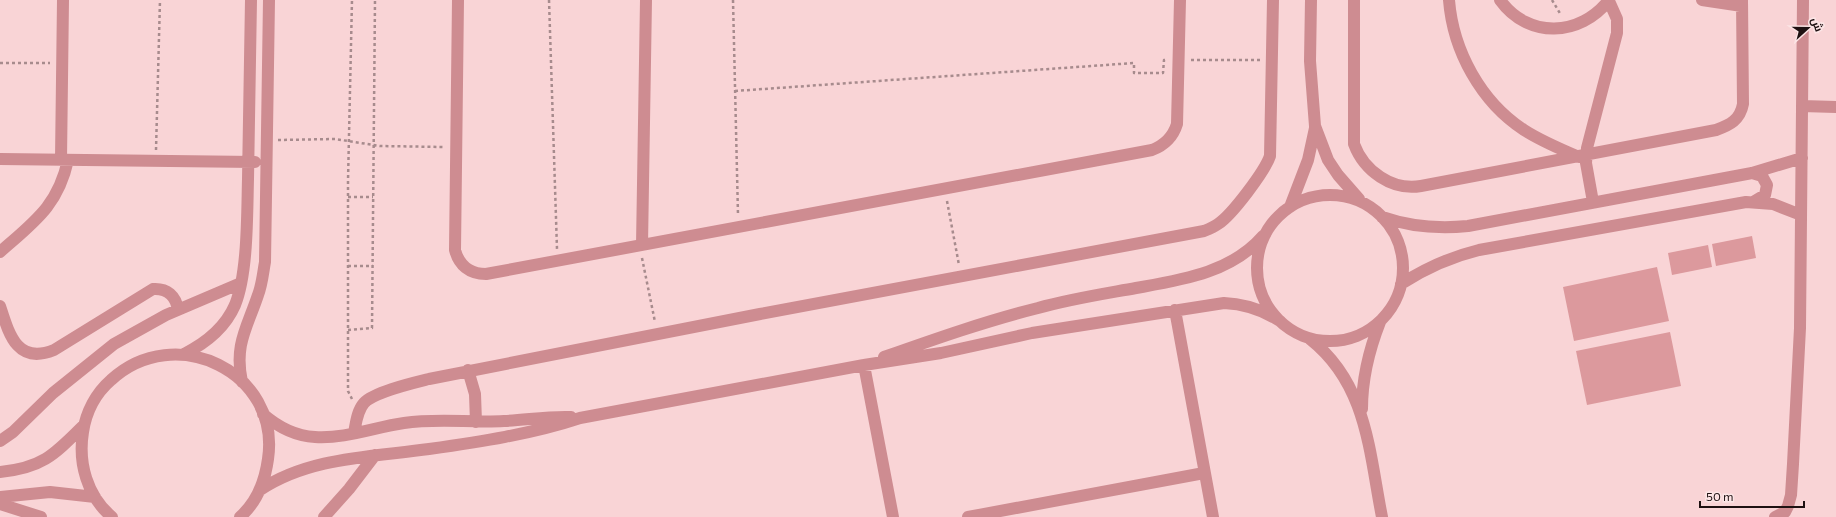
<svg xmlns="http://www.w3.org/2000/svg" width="1836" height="517" font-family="Commissioner,Cairo,sans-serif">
	<rect width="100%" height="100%" fill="#f9d4d6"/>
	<path fill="#dc999d" d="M1752 236 1756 258 1716 266 1712 244Z
		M1708 245 1712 267 1672 275 1668 253Z
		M1657 267 1669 321 1574 341 1563 287Z
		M1670 332 1681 386 1587 405 1576 351Z"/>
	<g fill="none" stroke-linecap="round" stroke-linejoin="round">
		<path stroke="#a78b8d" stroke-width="2.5" stroke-dasharray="3 3" stroke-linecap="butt" d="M549 0 557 249
			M733 0 738 215
			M1552 0 1561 15
			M1191 60H1260
			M0 63H50
			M735 91 1134 63V73H1163L1164 60H1166
			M278 140 335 139 380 146 443 147V146
			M156 150 160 0
			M348 197H373
			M947 201 959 265
			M642 258 655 322
			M348 266H373
			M348 330 372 328 375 0
			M352 399 348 391V181L352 0"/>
		<path stroke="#ce8c91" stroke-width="12" d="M458 0 455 250C459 265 469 274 486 274L1152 150C1165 145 1173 137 1177 124L1180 0
			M1311 0 1310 61 1315 126 1328 160 1338 175 1359 199
			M1354 0V144C1364 171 1392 191 1421 186L1716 130C1730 125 1740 120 1743 104L1742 0
			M1449 0C1453 51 1481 102 1524 130 1541 141 1560 149 1579 157
			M1500 0C1528 39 1580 37 1609 0
			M1702 0 1742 6
			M1802 106 1836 107
			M0 159 255 162
			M61 159 63 0
			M1752 173 1762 176 1767 185 1765 195 1755 201
			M1257 268a73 73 0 1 1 146 0a73 73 0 1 1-146 0Z
			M1593 202 1586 163 1587 148 1617 33V19L1609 1
			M1290 207 1308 160 1315 128
			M1382 217C1411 227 1438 229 1468 226L1752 173 1802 158
			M642 245 646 0
			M0 252C34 222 58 206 68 160
			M1401 284C1426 268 1450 257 1479 250L1746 202 1773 204 1801 215
			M0 306C9 334 17 365 54 350L153 289C167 288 176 296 178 310
			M1175 310 1213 517
			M1310 339C1367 384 1369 451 1382 517
			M184 354C206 343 225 328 235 305 248 273 247 214 248 179 249 119 250 60 251 0
			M884 357C935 339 986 321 1038 308 1070 299 1103 294 1136 288 1181 280 1231 273 1263 236
			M864 365 893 517
			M468 370 475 394 476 422
			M242 382C234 345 247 328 258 295 262 285 263 273 265 262L269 0
			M1362 409C1362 379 1369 350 1380 322
			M263 414C278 427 295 436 315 437 345 439 375 427 404 423 438 418 471 423 504 421 527 420 548 416 571 417
			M354 433C356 423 357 411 364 403 374 392 413 383 429 379L760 314 1204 231C1209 229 1214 227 1218 224 1232 215 1265 171 1270 156L1273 0
			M0 441 13 432 53 393 114 344 166 315 241 283
			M0 472C43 468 55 454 84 425
			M260 490C309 457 372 457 429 449 479 442 532 434 580 418L864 365 941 353 1032 333 1224 303C1245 304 1263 310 1280 321
			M0 497 50 492 95 497
			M0 504 41 517
			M112 517C87 496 78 463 83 432 86 412 96 393 111 380 175 321 281 372 268 459 265 481 257 502 240 517
			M324 517 349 489 375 455
			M968 517 1204 473
			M1775 517 1785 512 1788 506 1791 495 1793 464 1800 328 1803 0"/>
	</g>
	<g transform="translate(1808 28) rotate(69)" stroke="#fce5e6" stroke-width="3" paint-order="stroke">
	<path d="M0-3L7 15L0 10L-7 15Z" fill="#1e1112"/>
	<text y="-6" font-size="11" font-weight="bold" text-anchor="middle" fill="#1e1112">ش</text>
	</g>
	<path d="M1700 501v6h104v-6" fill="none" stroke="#1e1112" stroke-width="2"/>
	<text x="1706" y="501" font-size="12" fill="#1e1112" stroke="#fce5e6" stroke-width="3" paint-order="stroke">50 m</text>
</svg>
